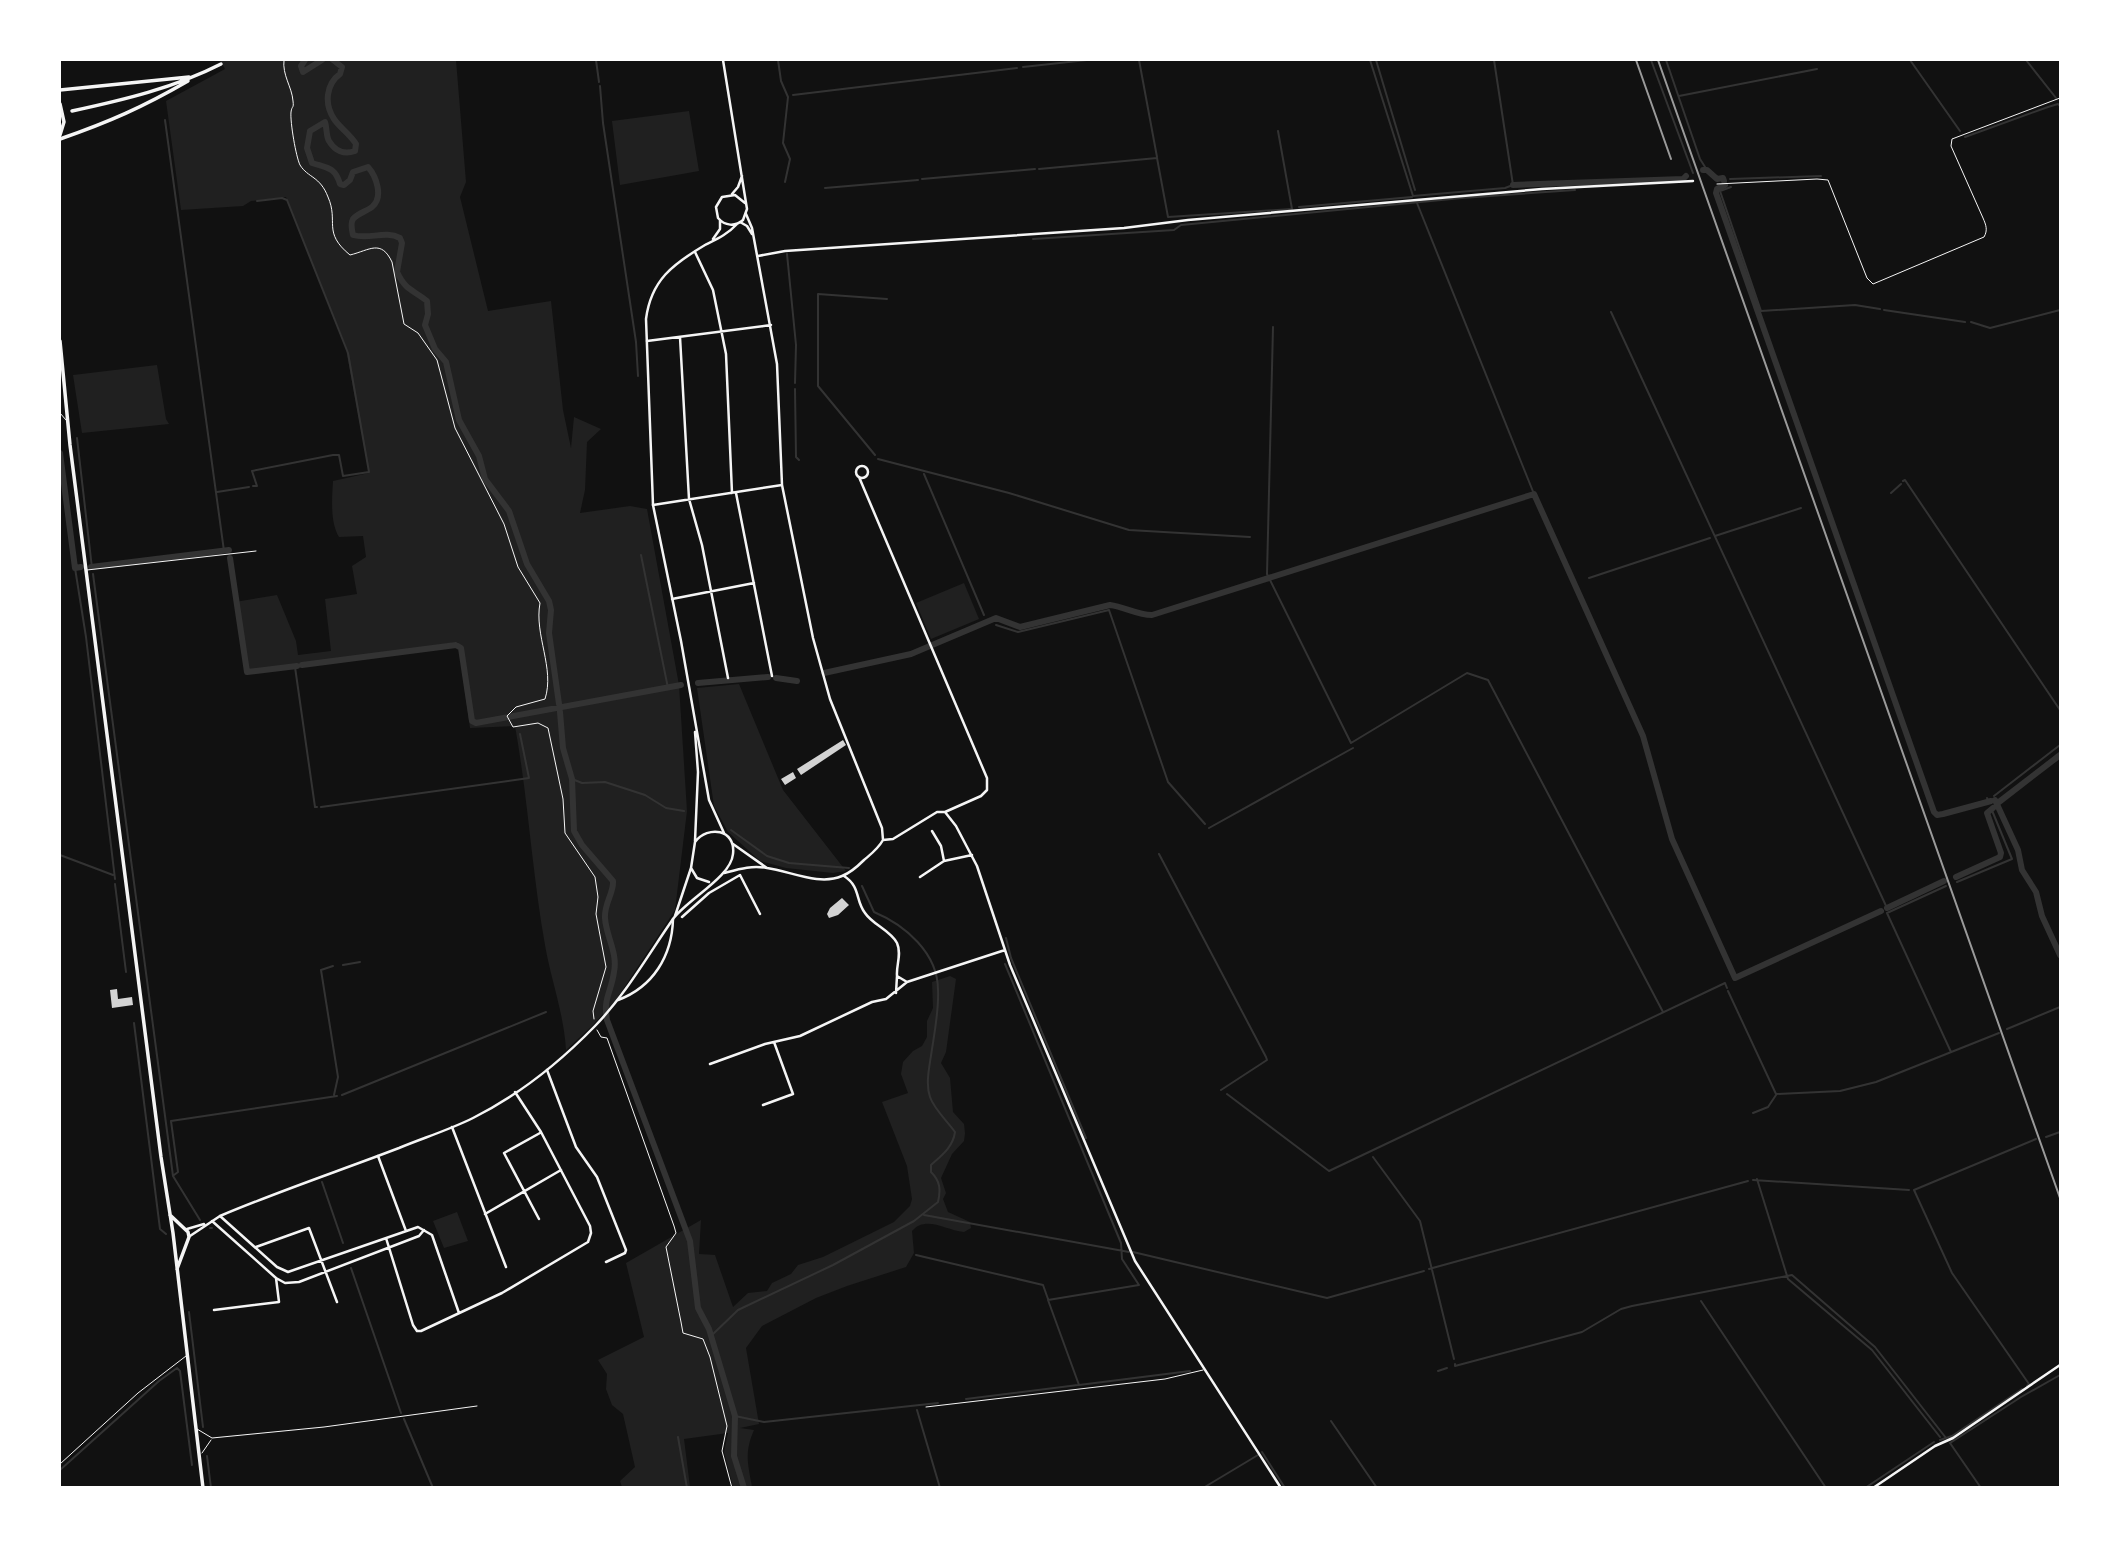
<svg xmlns="http://www.w3.org/2000/svg" width="2120" height="1547" font-family="'Golos Text',sans-serif">
	<rect width="100%" height="100%" fill="#111"/>
	<path fill="#202020" d="M220 60H456L466 182 460 197 488 311 551 301 563 410 571 448 574 417 601 429 587 442 585 490 580 513 630 506 647 509 679 685 687 811 675 910 616 1000 592 1026 566 1050C564 1014 551 980 545 945 532 872 528 798 515 726L470 728 458 642 246 673 235 602 277 595 296 641 298 655 331 651 325 599 357 594 352 566 366 557 363 536 339 537C330 522 332 499 333 481L369 473 345 344 286 197 251 201 243 206 181 210 166 101 225 69Z
		M689 111 699 171 620 185 612 121Z
		M157 365 166 419 169 424 82 433 73 375Z
		M964 583 979 619 931 639 916 603Z
		M739 684 783 790 846 871 833 873 786 868 760 861 728 832 714 806 697 688Z
		M950 976 956 979 946 1052 941 1063 950 1078 953 1112 964 1124 965 1133 964 1141 952 1154 941 1178 946 1193 943 1199 948 1212 970 1222 971 1228 964 1232C945 1230 926 1215 912 1231L914 1253 906 1267 847 1286 816 1298 762 1326 746 1348 759 1424 740 1428 754 1430C744 1453 748 1464 752 1487H733L724 1452 728 1433 684 1439 690 1487H622L620 1481 635 1467 623 1414 612 1405 606 1389 607 1374 598 1360 644 1337 626 1263 701 1220 699 1254 715 1255 733 1307 748 1293 767 1291 772 1283 791 1274 798 1265 823 1257 894 1222 910 1206 912 1199 907 1166 882 1102 908 1093 901 1074 903 1062 913 1051 922 1046 927 1037V1021L933 1008 932 982Z
		M457 1212 468 1241 444 1248 433 1221Z"/>
	<g fill="none" stroke-linecap="round" stroke-linejoin="round">
		<path stroke="#333" stroke-width="2" d="M596 60 599 82
			M778 60 781 81 788 97 783 143 790 159 785 182
			M1139 60 1157 157
			M1370 60 1413 196 1505 188 1513 185 1494 60
			M1376 60 1415 190
			M1651 60 1693 173
			M1666 60 1700 159 1707 170
			M1910 60 1960 131
			M2026 60 2056 98
			M1023 67 1087 60
			M600 86 603 123 636 342 638 376
			M793 95 1017 68
			M1679 96 1817 69
			M165 120 224 551
			M1965 137 2048 107 2058 104 2060 106
			M1039 169 1157 158 1168 217 1292 209 1278 131
			M922 179 1035 169
			M1730 179 1821 176
			M1731 187 1720 191 1761 311 1855 305 1880 309
			M825 188 918 180
			M1417 203 1534 494
			M1299 207 1412 197
			M1033 239 1174 230 1181 225 1462 198 1575 190
			M787 254 796 345 795 383
			M1884 310 1965 322
			M1611 312 1887 908
			M1971 322 1990 328 2060 310
			M1273 327 1267 574 1351 743 1467 673 1488 680 1663 1012
			M795 389 796 457 799 460
			M77 438 92 568
			M875 455 818 386V294L887 299
			M878 459 1009 493 1129 530 1250 537
			M924 474 984 615
			M1903 481 1905 480 2060 710
			M253 486H257L252 471 333 455H339L343 476 369 472 348 353 287 200 282 198 257 201
			M217 492 249 487
			M1891 493 1901 484
			M1715 536 1801 508
			M641 555 668 688
			M75 568 86 637 115 879
			M93 574 173 1176 200 1220
			M1589 578 1710 538
			M996 625 1018 632 1109 610 1168 782 1205 824
			M295 667 315 807H317
			M572 779 582 783 605 782 645 795 666 808 684 811
			M1994 796 2060 745
			M1987 798 1990 803
			M321 807 529 778 520 734
			M1209 828 1353 748
			M731 830 767 856 789 863 849 868
			M1159 854 1266 1057 1267 1060 1221 1090
			M60 855 113 875
			M1957 882 2012 859 1991 808
			M115 884 126 972
			M1946 886 1887 913 1951 1052
			M1006 938 1011 958 1086 1138
			M1005 964 1121 1243 1122 1259 1139 1285 1048 1300 1079 1385 1190 1371
			M343 965 360 962
			M333 966 321 970 338 1077 334 1095
			M1728 991 1776 1094 1840 1091 1876 1082 1999 1033
			M134 1023 160 1229 166 1234
			M2007 1029 2060 1007
			M1227 1094 1329 1171 1725 983 1727 988
			M342 1095 546 1012
			M1753 1113 1768 1107 1776 1095
			M2046 1137 2060 1132
			M1373 1157 1420 1221 1454 1359
			M174 1175 178 1172 171 1121 337 1096
			M1757 1179 1788 1279 1872 1350 1940 1437
			M1753 1180 1909 1190
			M322 1182 343 1243
			M924 1215 1129 1252
			M210 1228H212
			M1133 1252 1327 1298 1424 1271
			M916 1255 1043 1285 1048 1299
			M351 1268 401 1413
			M1429 1269 1748 1181
			M1701 1301 1826 1488
			M189 1312 203 1427
			M711 1336 738 1310 833 1265 914 1221 938 1202C941 1189 940 1181 931 1172V1165C942 1155 953 1147 955 1132 948 1122 934 1109 930 1097 925 1083 930 1064 932 1049 935 1030 939 1009 938 990 938 953 905 925 874 912L862 886
			M1455 1364V1366L1582 1332 1621 1309 1632 1306 1792 1275 1875 1347 1946 1438
			M1438 1371 1447 1368
			M2027 1386 2029 1384 1952 1273 1914 1190 2036 1139
			M966 1399 1078 1385
			M917 1410 940 1488
			M735 1416 764 1422 938 1403
			M404 1419 433 1488
			M1331 1421 1377 1488
			M678 1437 687 1488
			M1940 1440 1952 1436 2022 1389
			M1262 1452 1285 1488
			M207 1456 211 1488
			M60 1470 159 1381 177 1368 180 1371 192 1465
			M1203 1488 1258 1455
			M1865 1488 1934 1442
			M1981 1488 1950 1443 2021 1397 2060 1375"/>
		<path stroke="#333" stroke-width="6" d="M305 60 301 66 303 72 322 60
			M333 60 342 67 340 74C326 84 324 104 334 119 340 128 350 134 356 144L355 151C344 155 335 151 329 141 326 136 327 128 325 122L310 131 307 148 312 163C327 168 335 167 340 184L344 185 350 180 353 172 368 167C376 176 384 197 372 207 367 211 358 213 353 219 350 224 352 230 353 235 369 240 385 230 400 238L402 243 397 272C406 291 412 289 427 301L428 314 425 325 435 349 446 362 459 420 479 456 485 479 509 511 527 564 549 601 551 610 549 633 559 704
			M1703 170H1707L1717 179 1723 178 1724 181
			M1513 185 1683 179 1686 176
			M1725 185 1717 189 1716 193 1934 812 1937 815 1943 814 1991 801
			M60 453 75 568 81 567
			M230 558 247 672 297 666
			M91 567 229 550
			M302 665 456 645 461 648 472 721 476 723 681 685
			M824 673 911 654 996 618 1020 627 1110 605C1125 607 1137 615 1152 615L1534 494 1643 736 1672 839 1735 978 1881 911
			M776 678 797 681
			M698 683 768 677
			M560 712 563 748 572 779 574 831 582 845 613 881C614 893 604 903 605 918 606 936 618 953 614 972 611 993 603 998 607 1020L690 1241 698 1308 709 1329 735 1416 734 1456 744 1488
			M1995 800 2018 850 2022 870 2036 892 2042 916 2060 955
			M1999 802 2060 755
			M1956 877 2000 857 2001 853 1987 813 1993 808
			M1887 908 1944 881"/>
	</g>
	<path fill="#d3d3d3" d="M843 740 846 745 801 775 797 769Z
		M793 772 796 778 785 785 781 779Z
		M842 898 849 905 838 915 829 918 827 914 830 908Z
		M117 989 118 999 132 997 133 1005 112 1008 110 990Z"/>
	<g fill="none" stroke-linecap="round" stroke-linejoin="round">
		<path stroke="#f5f5f5" stroke-width="1" d="M284 60C282 75 292 87 293 101 294 109 292 105 291 112 290 122 296 157 300 165 308 178 320 176 328 197 339 222 322 232 350 255 370 250 381 239 392 262L404 324 418 333 437 360 455 428 504 524 518 567 540 603C534 635 555 668 545 699L516 707 507 716 513 727 538 723 548 728 563 799 565 833 595 877 598 897 596 914 606 967 593 1011 594 1019
			M597 1030 601 1037 607 1038 674 1226 676 1233 666 1247 681 1322 683 1333 703 1339 710 1357 727 1426 722 1451 732 1488"/>
		<path stroke="#f5f5f5" stroke-width="1" d="M1717 184 1817 179 1828 180 1867 278 1873 284 1984 237C1988 230 1986 225 1983 218L1951 146 1952 139 2060 98
			M60 413 66 420
			M87 570 256 551
			M926 1407 1165 1379 1203 1370
			M197 1429 212 1438 324 1427 477 1406
			M202 1453 211 1440
			M60 1464 138 1393 186 1356"/>
		<path stroke="#f5f5f5" stroke-width="2.5" d="M746 214 752 228 777 364 782 485 813 638 830 699 882 828 883 840
			M740 222 747 226 752 234
			M695 252 713 290 726 354 732 493
			M758 256 785 251 1124 228 1188 220 1542 189 1693 181
			M680 337 689 499 702 545 728 678
			M647 341 771 325
			M856 472a6 6 0 1 1 12 0a6 6 0 1 1-12 0Z
			M859 477 987 778V790L981 796 945 812
			M736 493 772 676
			M653 505 782 485
			M672 599 754 583
			M932 831 941 846 944 861
			M883 840 893 839 937 812H945L956 826 977 866 1010 965 1135 1261 1281 1488
			M733 844 767 868
			M724 873C739 869 752 865 767 868 790 871 819 886 842 876 850 873 858 866 864 860 871 854 878 849 883 840
			M844 876C861 887 855 900 865 913 873 925 890 930 897 943 902 954 896 965 897 976L907 982 1005 950
			M920 877 944 861 972 855
			M682 917 709 893 740 875 760 914
			M896 993 897 976
			M618 1000C653 987 672 956 673 919
			M710 1064 765 1044 800 1036 872 1002 886 999 907 982
			M547 1070 576 1147 597 1177 626 1250 625 1253 606 1262
			M763 1105 793 1094 774 1042
			M452 1127 506 1267
			M378 1156 406 1231
			M485 1214 561 1170
			M220 1216 277 1267 288 1272 418 1227 432 1235 459 1313
			M539 1219 504 1153 540 1133
			M212 1221 276 1278 285 1283 299 1282 419 1236 424 1230
			M386 1238 413 1325 417 1331H421L502 1293 588 1242 591 1233 590 1226 541 1132 515 1092
			M256 1247 309 1228 337 1302
			M214 1310 279 1302 276 1278
			M1873 1488 1935 1446 1953 1438 2060 1365"/>
		<path stroke="#f5f5f5" stroke-width="2.5" d="M723 60 747 209 743 220C735 227 725 226 718 218L716 207 722 197 735 195 745 203
			M732 194 738 187 742 176
			M713 239 720 229V220
			M724 833 709 800 681 641 653 505 646 319C651 280 673 264 705 245 717 239 728 234 737 224
			M695 841 698 772 695 732
			M691 868 697 878 709 882
			M187 1229 204 1224
			M190 1236 220 1216C279 1191 339 1171 399 1148 423 1138 449 1130 473 1118 517 1096 560 1062 595 1026 626 994 648 955 673 919 688 899 731 877 733 854 736 829 708 825 695 842L691 868 675 916"/>
		<path stroke="#f5f5f5" stroke-width="3.5" d="M60 104 64 122 60 135
			M60 341 70 445 161 1157 173 1233 203 1488
			M170 1215 188 1232 189 1237 177 1269"/>
		<path stroke="#f5f5f5" stroke-width="3.5" d="M60 90 189 77
			M72 111C123 100 174 88 221 64
			M60 139C109 122 143 107 188 81"/>
		<path stroke="#9a9a9a" stroke-width="2" d="M1636 60 1671 159
			M1658 60 2060 1198"/>
	</g>
	<rect width="2120" height="1547" fill="none" stroke="#ffffff" stroke-width="122"/>
</svg>
